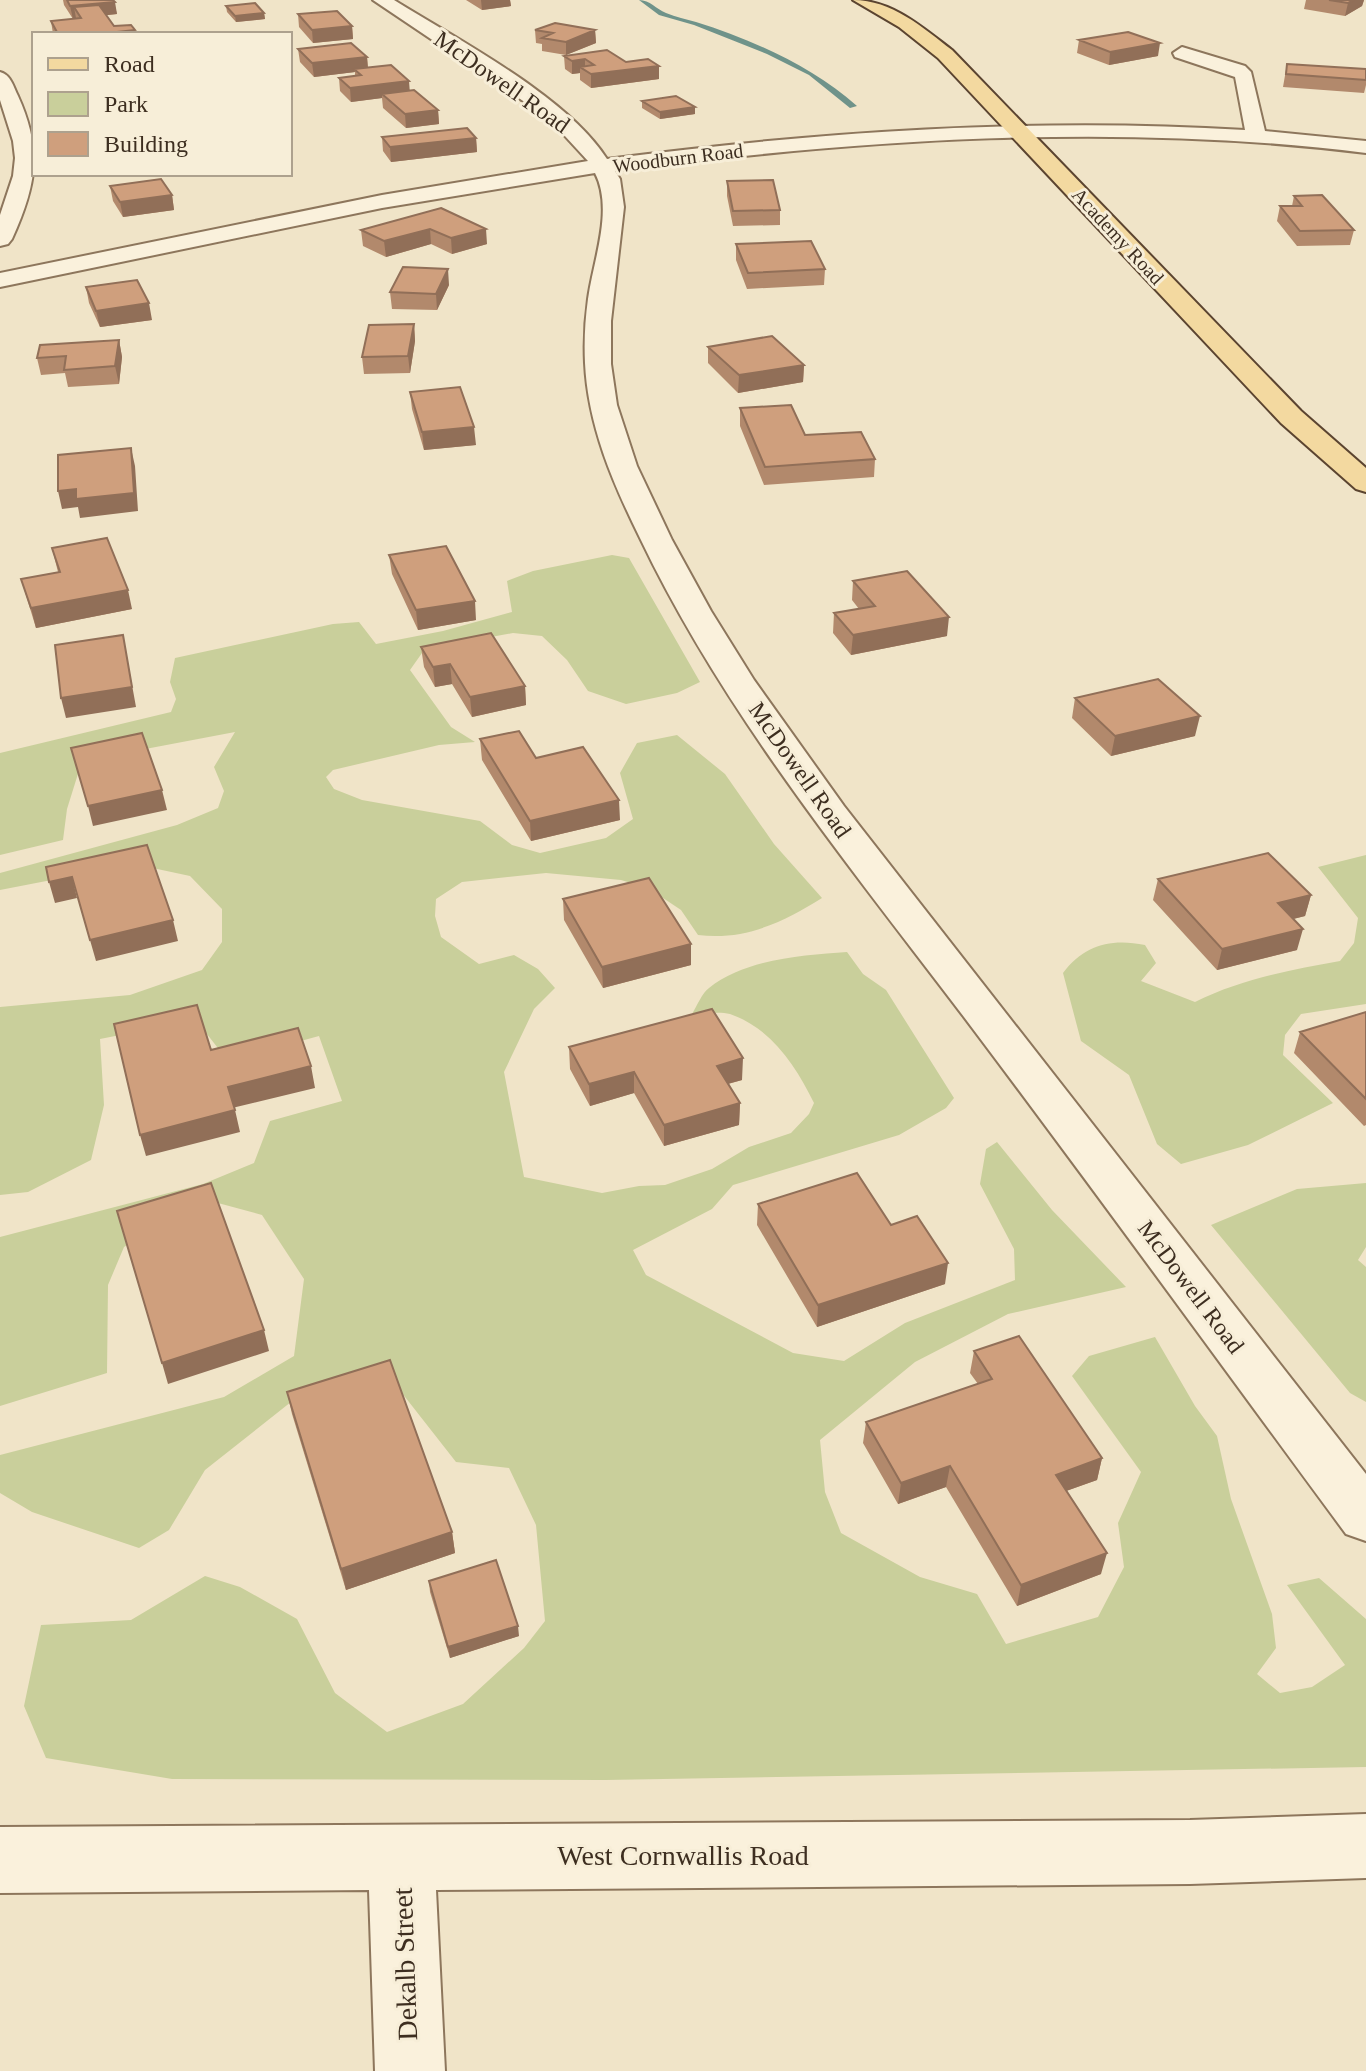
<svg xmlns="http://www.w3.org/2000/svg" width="1366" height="2071" font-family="Georgia,serif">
	<rect width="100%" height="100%" fill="#f0e4c8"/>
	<path fill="#c9cf9b" d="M612 555 629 558 700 682 677 693 626 704 588 691 567 660 542 636 513 633 447 645 422 653 410 670 451 727 475 742 439 745 333 770 326 777 334 789 362 800 480 821 512 845 540 853 606 838 633 819 620 773 637 743 677 735 725 774 774 844 822 898C784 922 744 941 698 935L681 910 648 888 621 880 546 873 462 882 436 899 435 916 441 937 479 964 514 955 538 969 555 988 534 1009 504 1072 524 1177 602 1193 639 1186 665 1185 712 1169 749 1147 791 1133 809 1114 814 1103C796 1066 771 1028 730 1014 719 1011 704 1014 692 1014 697 1006 702 993 709 988 745 959 803 955 847 952L863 974 886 990 954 1098 946 1108 899 1135 733 1185 712 1209 633 1250 646 1275 793 1353 844 1361 905 1323 1015 1280 1014 1249 980 1184 986 1149 997 1142 1052 1210 1126 1287 1008 1314 915 1362 820 1440 825 1492 841 1533 920 1577 977 1594 1006 1644 1098 1617 1124 1567 1118 1523 1141 1472 1072 1376 1089 1356 1155 1337 1195 1406 1217 1436 1231 1499 1272 1614 1276 1648 1257 1674 1280 1693 1312 1687 1345 1665 1287 1585 1319 1578 1366 1619V1767L605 1780 172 1779 46 1758 24 1706 41 1625 131 1620 205 1576 240 1587 297 1619 335 1693 387 1732 463 1704 524 1648 545 1621 536 1525 509 1468 456 1462 380 1365 296 1398 205 1470 169 1530 139 1548 32 1512 0 1493V1455L224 1397 294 1356 304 1279 262 1215 218 1203 172 1214 124 1247 108 1285 107 1373 0 1406V1237L203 1184 254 1163 270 1121 342 1101 319 1036 228 1061 196 1020 100 1039 104 1105 91 1160 28 1192 0 1195V1007L130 995 202 970 222 942V909L190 876 134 864 0 890V873L177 825 218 808 224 791 214 767 235 732 82 761 67 809 63 840 0 855V753L171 712 176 699 170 682 175 658 333 624 359 622 376 644 443 631 512 612 507 581 533 571Z
		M1366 855V1004L1301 1014 1285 1035 1283 1055 1333 1103 1248 1145 1181 1164 1157 1144 1129 1075 1081 1041 1063 973C1084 945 1111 938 1145 945L1156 963 1141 981 1195 1002C1241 979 1290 970 1340 961L1354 943 1358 918 1318 867Z
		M1366 1183V1247L1358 1260 1366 1267V1402L1350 1393 1211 1225 1297 1189Z"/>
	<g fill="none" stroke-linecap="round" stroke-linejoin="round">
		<path fill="#6f938a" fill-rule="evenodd" d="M639 0C650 0 656 9 666 13 676 17 686 19 696 22 753 40 812 66 857 106L850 108 809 75 767 54 694 25 659 15Z"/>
		<g stroke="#8d765c" stroke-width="4">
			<path id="minor" d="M373 0H394C458 40 567 96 607 159 818 132 1032 117 1245 130L1235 77 1175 57 1173 53 1182 47 1245 66 1251 72 1265 131 1366 141V153C1118 122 862 139 615 171L620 179 624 207 611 321V364L617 405 637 466 672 540 711 611 754 680 844 806 1366 1474V1541L1346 1534C1219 1362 1093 1188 964 1017 848 864 723 712 640 538 613 483 588 426 585 363 584 342 585 320 588 299 593 261 614 210 595 173L382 208 0 287V273L382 195 588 161 564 135 535 109Z
				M0 72C11 75 13 86 18 96 43 151 36 186 12 239L8 244 0 246V215L13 176 15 158 13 141 0 100Z
				M1366 1814V1878L1190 1884 436 1890 445 2071H375L369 1890 0 1893V1827L1190 1820Z"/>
		</g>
		<g stroke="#5b4430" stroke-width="4">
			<path id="major" d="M853 0C892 0 922 27 952 50L1301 411 1366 468V492L1356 489 1281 423 938 58 899 27Z"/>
		</g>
		<use href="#minor" fill="#faf1dc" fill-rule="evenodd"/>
		<use href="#major" fill="#f3d9a0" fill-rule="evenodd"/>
	</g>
	<path fill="#b2896c" d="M63 0H113L117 14 106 15 114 26 136 34H53L51 21 73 19 64 5Z
		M466 0H510L511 6 482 10Z
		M1306 0H1364L1362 6 1345 16 1304 9Z
		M226 6 264 13 265 19 236 22 227 12Z
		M298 14 352 26 353 39 313 43 299 27Z
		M535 30H595L596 43 566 55 542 51V44L536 43Z
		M1079 40 1158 56 1109 65 1077 53Z
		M298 49 367 57 368 68 410 90 438 110 439 124 406 128 383 108 382 98 351 102 340 91 339 78 355 76V72L314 77 300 62Z
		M564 56 659 66V79L591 88 580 80V73L572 74 565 69Z
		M1287 64 1366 69V85L1364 93 1283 87Z
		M642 101 695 107V114L660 119 642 108Z
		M382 137 476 138 477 152 391 162 383 151Z
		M727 181 780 210V225L733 226 727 196Z
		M110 186 172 195 174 210 123 217 113 201Z
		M1294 196 1354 230 1350 245 1297 246 1277 221 1280 206H1292Z
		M441 208 487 244 452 254 431 244 386 257 363 246 361 230Z
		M736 244 825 269 824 285 747 289 736 260Z
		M449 285 437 310 392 309 390 292Z
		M86 287 152 320 100 327 89 303Z
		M414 324 415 341 410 373 364 374 362 357Z
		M119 340 122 357 119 384 68 387 65 373 41 375 37 358Z
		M708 347 804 365 803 382 738 393 708 363Z
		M410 392 476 445 424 450 412 409Z
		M740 408 805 435 875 459 874 477 764 485 740 426Z
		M52 548 132 609 36 628 21 579 58 572Z
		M389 555 476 620 418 630 392 574Z
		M853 581 947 636 851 655 833 633 834 613 859 609 852 600Z
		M421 647 525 686 526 705 472 717 452 684 435 687 424 667Z
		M1075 698 1195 736 1111 756 1072 718Z
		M480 739 536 758 620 820 531 841 482 760Z
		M1158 879 1311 895 1305 916 1293 919 1297 950 1217 970 1153 900Z
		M563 899 691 944V965L603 988 564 920Z
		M1366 1012V1125L1364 1126 1294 1053 1300 1032Z
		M569 1047 742 1080 728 1084 740 1103 739 1125 664 1146 634 1093 590 1106 570 1069Z
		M758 1204 945 1284 817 1327 757 1225Z
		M974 1351 1102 1458 1097 1480 1066 1491 1101 1574 1017 1606 946 1487 898 1504 863 1443 866 1422 978 1384 970 1373Z
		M287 1392 452 1532 455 1553 346 1590 292 1414Z
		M429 1581 519 1636 450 1658 430 1592Z"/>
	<path fill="#916f58" d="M481 0H510L511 6 482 10Z
		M1354 0H1364L1362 6 1345 16 1348 3Z
		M115 2 117 14 81 18 74 7 76 18 73 19 70 6Z
		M264 13 265 19 236 22 235 16Z
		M352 26 353 39 313 43 312 30Z
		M135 30 136 34H99Z
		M595 30 596 43 566 55V42Z
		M1160 43 1158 56 1109 65 1110 52Z
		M367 57 368 70 354 69 355 72 314 77 312 63Z
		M585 59V71L580 67V73L572 74V61Z
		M659 66V79L591 88V74Z
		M409 81 410 94H382V98L351 102 350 88Z
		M695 107V114L660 119V112Z
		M438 110 439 124 406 128 405 114Z
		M476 138 477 152 391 162 390 147Z
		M172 195 174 210 123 217 120 202Z
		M430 229 431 244 386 257 384 241Z
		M486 229 487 244 452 254 451 238Z
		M448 269 449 285 437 310 436 294Z
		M149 303 152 320 100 327 96 311Z
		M414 324 415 341 410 373 408 356Z
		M119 340 122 357 119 384 115 366Z
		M804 365 803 382 738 393 739 375Z
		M474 427 476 445 424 450 422 432Z
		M131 448 135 466 138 511 80 518 78 507 62 509 58 491Z
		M128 590 132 609 36 628 31 608Z
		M475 601 476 620 418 630 416 610Z
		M949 617 947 636 851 655 853 635Z
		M123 635 136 707 66 718 61 698Z
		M450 664 452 684 435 687 433 667Z
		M525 686 526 705 472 717 470 697Z
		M1200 716 1195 736 1111 756 1115 736Z
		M162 790 167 810 93 826 88 806Z
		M619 800 620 820 531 841 530 821Z
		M72 877 77 898 55 903 49 882Z
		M1311 895 1305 916 1273 924 1278 903Z
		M173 920 178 941 96 961 90 940Z
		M1303 929 1297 950 1217 970 1222 949Z
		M691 944V965L603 988 602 967Z
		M743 1058 742 1080 716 1087 717 1066Z
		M311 1066 315 1088 232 1108 228 1087Z
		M634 1072V1093L590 1106 589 1084Z
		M740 1103 739 1125 664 1146V1125Z
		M235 1110 240 1132 146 1156 140 1135Z
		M948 1263 945 1284 817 1327 818 1305Z
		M264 1330 269 1351 168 1384 162 1363Z
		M1102 1458 1097 1480 1052 1496 1056 1475Z
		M950 1466 946 1487 898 1504 901 1483Z
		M452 1532 455 1553 346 1590 341 1569Z
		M1107 1553 1101 1574 1017 1606 1021 1585Z
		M518 1626 519 1636 450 1658 448 1647Z"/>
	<path fill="#cf9f7d" stroke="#916f58" stroke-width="2" d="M67 0H113L115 2 70 6Z
		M1329 0H1354L1348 3Z
		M255 3 264 13 235 16 226 6Z
		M99 5 114 26 131 25 135 30 99 34H58L51 21 81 18 74 7Z
		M337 11 352 26 312 30 298 14Z
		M555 23 595 30 566 42 542 38 553 33 535 30Z
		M1128 32 1160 43 1110 52 1079 40Z
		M351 43 367 57 312 63 298 49Z
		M607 50 626 62 648 59 659 66 591 74 580 67 594 65 585 59 572 61 564 56Z
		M1287 64 1366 69V80L1286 74Z
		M391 65 409 81 350 88 339 78 361 75 354 69Z
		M414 90 438 110 405 114 382 94Z
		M676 96 695 107 660 112 642 101Z
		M467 128 476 138 390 147 382 137Z
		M161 179 172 195 120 202 110 186Z
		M773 180 780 210 733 211 727 181Z
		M1322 195 1354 230 1300 231 1280 206H1302L1294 196Z
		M441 208 486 229 451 238 430 229 384 241 361 230Z
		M811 241 825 269 748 273 736 244Z
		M403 267 448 269 436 294 390 292Z
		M137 280 149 303 96 311 86 287Z
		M414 324 408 356 362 357 369 325Z
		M772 336 804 365 739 375 708 347Z
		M119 340 115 366 64 370 66 356 37 358 40 345Z
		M460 387 474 427 422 432 410 392Z
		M791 405 805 435 861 432 875 459 765 467 740 408Z
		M131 448 134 493 76 499V489L58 491V455Z
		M107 538 128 590 31 608 21 579 60 572 52 548Z
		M446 546 475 601 416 610 389 555Z
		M907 571 949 617 853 635 834 613 875 606 853 581Z
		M491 633 525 686 470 697 450 664 433 667 421 647Z
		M123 635 132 687 61 698 55 645Z
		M1158 679 1200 716 1115 736 1075 698Z
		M519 731 536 758 583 747 619 800 530 821 480 739Z
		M142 733 162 790 88 806 71 748Z
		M147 845 173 920 90 940 72 877 49 882 46 867Z
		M1268 853 1311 895 1278 903 1303 929 1222 949 1158 879Z
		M649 878 691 944 602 967 563 899Z
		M197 1005 211 1050 298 1028 311 1066 228 1087 235 1110 140 1135 114 1024Z
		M712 1009 743 1058 717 1066 740 1103 664 1125 634 1072 589 1084 569 1047Z
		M1366 1012V1099L1300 1032Z
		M857 1173 891 1225 917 1216 948 1263 818 1305 758 1204Z
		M211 1183 264 1330 162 1363 117 1211Z
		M1019 1336 1102 1458 1056 1475 1107 1553 1021 1585 950 1466 901 1483 866 1422 992 1379 974 1351Z
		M390 1360 452 1532 341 1569 287 1392Z
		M496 1560 518 1626 448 1647 429 1581Z"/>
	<g text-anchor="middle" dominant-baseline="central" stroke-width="6" stroke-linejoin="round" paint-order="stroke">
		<g font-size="20" fill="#3d2e20" stroke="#f7eed8">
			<text transform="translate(678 158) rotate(-7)">Woodburn Road</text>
			<text transform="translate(1118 236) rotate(47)">Academy Road</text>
		</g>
		<g font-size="24" fill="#3d2e20" stroke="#f7eed8">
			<text transform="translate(502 82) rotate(35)">McDowell Road</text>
			<text transform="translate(800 770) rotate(55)">McDowell Road</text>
			<text transform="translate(1191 1287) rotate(53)">McDowell Road</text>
		</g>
		<g font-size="28" fill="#3d2e20" stroke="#f7eed8">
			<text x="683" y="1855">West Cornwallis Road</text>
			<text transform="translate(405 1964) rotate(-92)">Dekalb Street</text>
		</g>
	</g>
	<rect x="32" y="32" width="260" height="144" fill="#f7eed8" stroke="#ada18e" stroke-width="2"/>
	<rect x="48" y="58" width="40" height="12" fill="#f3d9a0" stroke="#ada18e" stroke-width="2"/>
	<text x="104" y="72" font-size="24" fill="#3d2e20">Road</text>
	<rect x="48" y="92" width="40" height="24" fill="#c9cf9b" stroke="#ada18e" stroke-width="2"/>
	<text x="104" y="112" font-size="24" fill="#3d2e20">Park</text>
	<rect x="48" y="132" width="40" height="24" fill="#cf9f7d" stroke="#ada18e" stroke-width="2"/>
	<text x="104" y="152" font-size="24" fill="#3d2e20">Building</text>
</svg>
